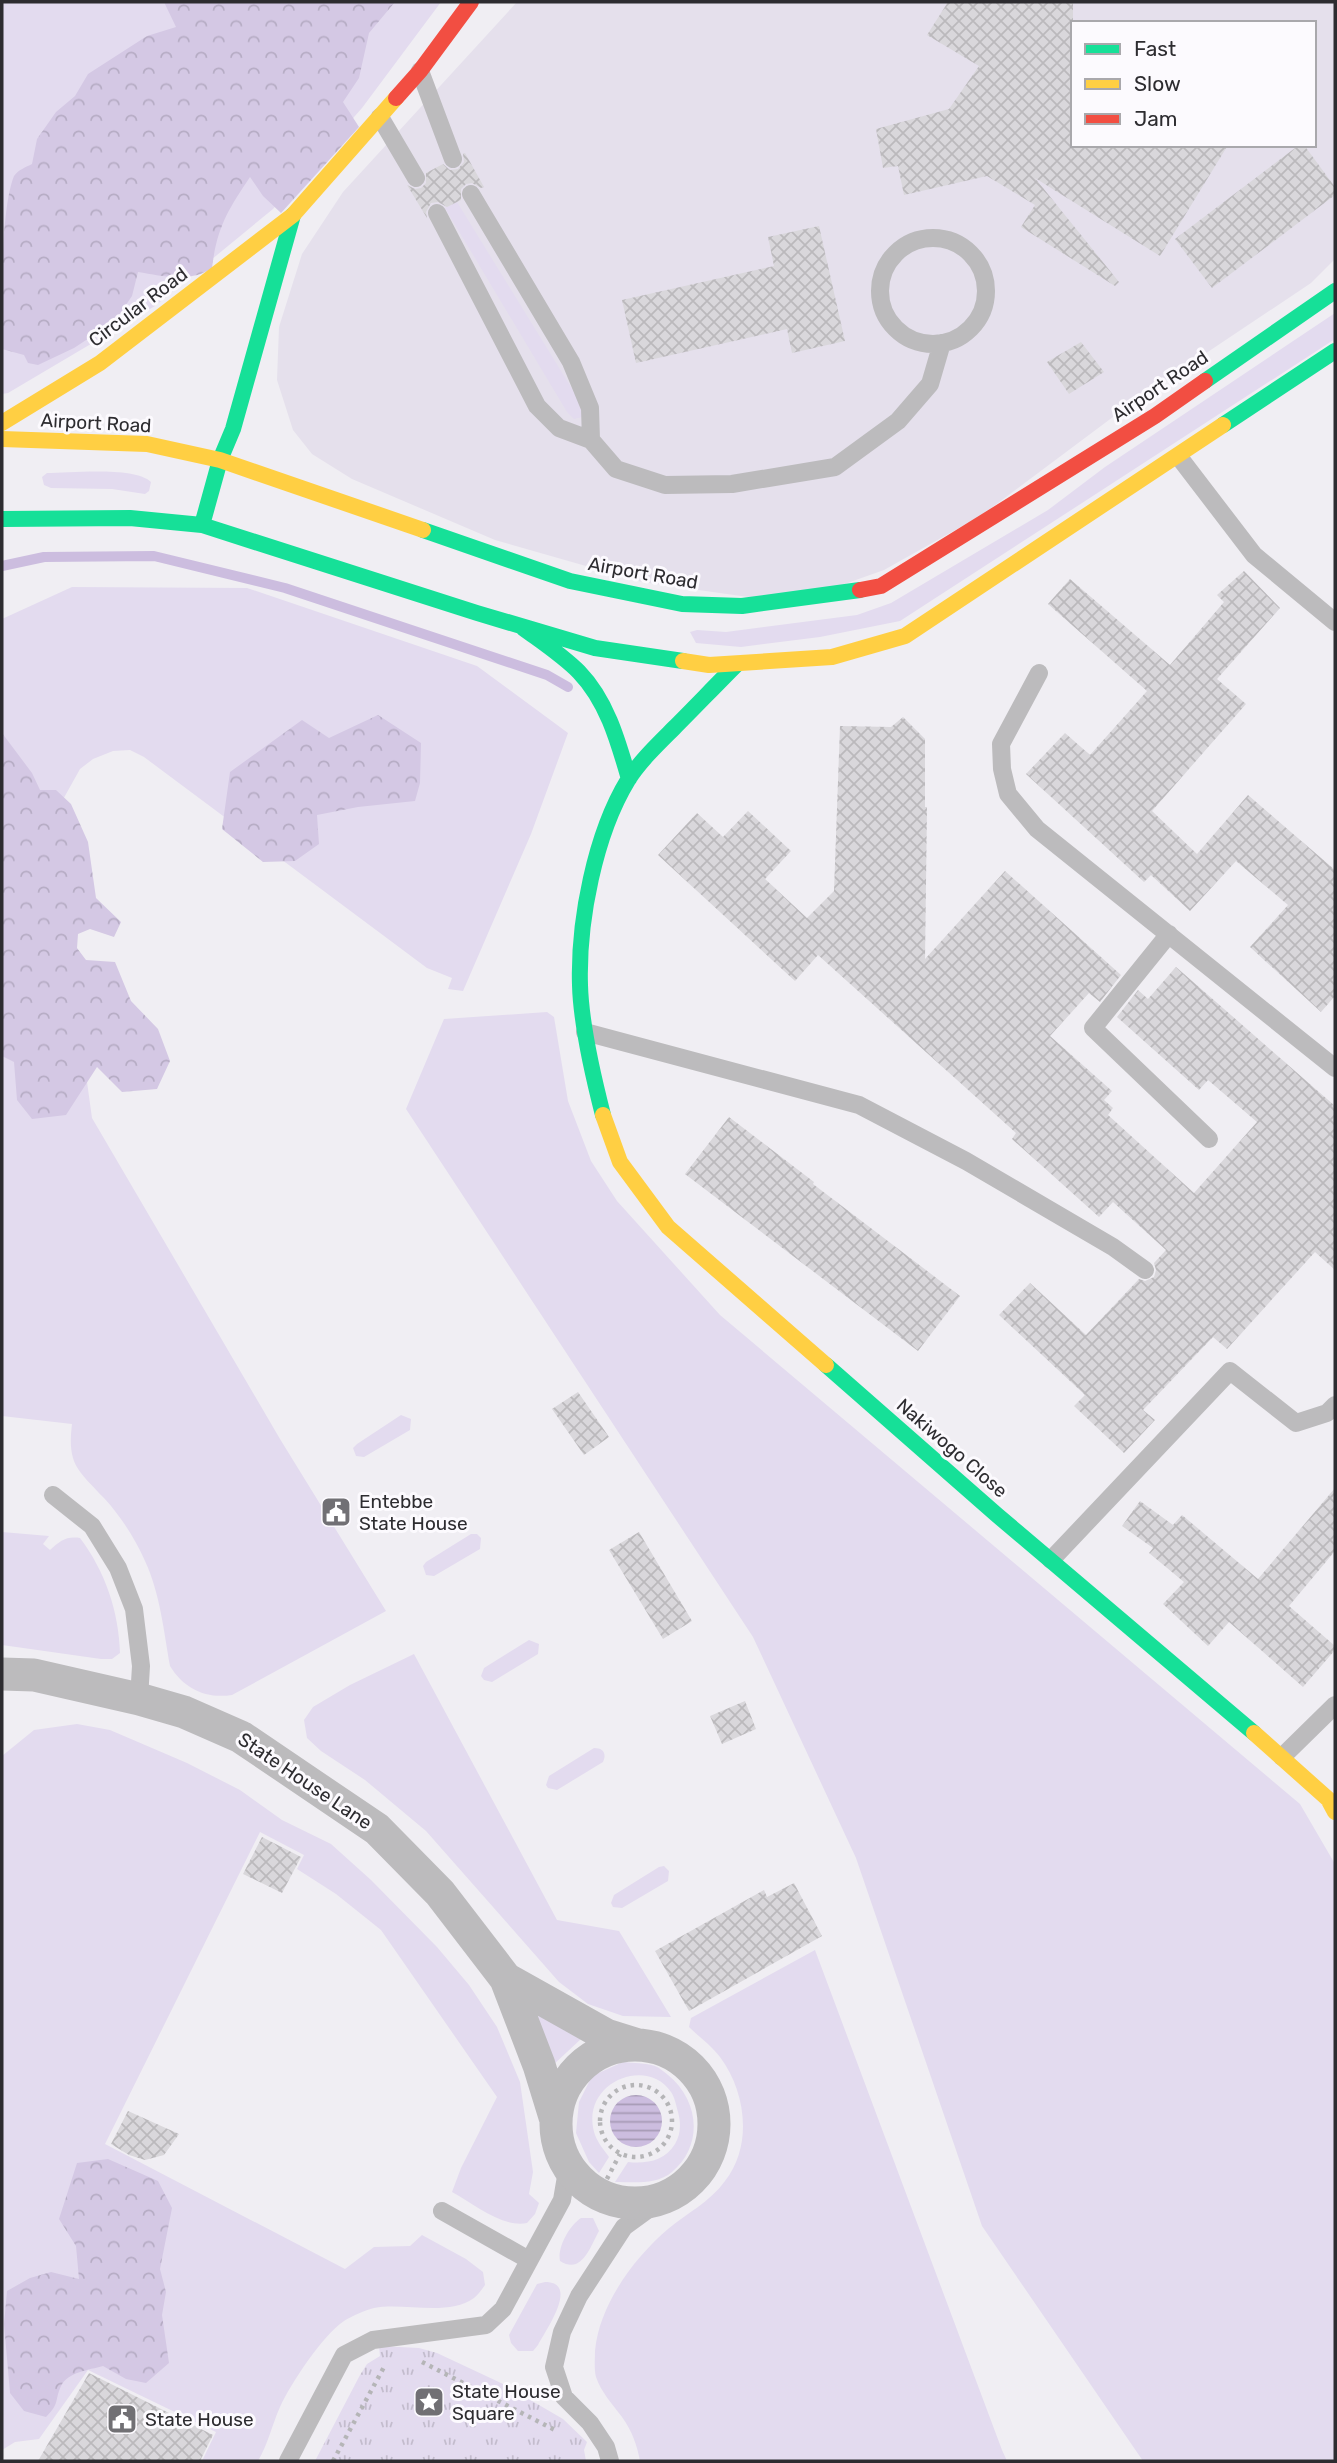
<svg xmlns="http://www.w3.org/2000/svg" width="1337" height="2463" font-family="Rubik,sans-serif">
	<defs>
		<pattern id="forest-crowns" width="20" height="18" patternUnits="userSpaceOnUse" patternTransform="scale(1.75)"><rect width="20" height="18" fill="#d4c8e4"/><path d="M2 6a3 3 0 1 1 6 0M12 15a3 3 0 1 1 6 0" fill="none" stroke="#b6acc4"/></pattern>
		<pattern id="park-tufts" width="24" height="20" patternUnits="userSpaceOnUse" patternTransform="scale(1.75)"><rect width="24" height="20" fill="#e3dbef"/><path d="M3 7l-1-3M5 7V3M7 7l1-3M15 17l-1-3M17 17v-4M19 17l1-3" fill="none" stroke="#c3bccd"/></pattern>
		<pattern id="water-rules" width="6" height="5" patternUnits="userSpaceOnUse" patternTransform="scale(1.75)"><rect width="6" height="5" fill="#ccbddf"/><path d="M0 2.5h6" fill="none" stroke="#a69ab5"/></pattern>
		<pattern id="building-cross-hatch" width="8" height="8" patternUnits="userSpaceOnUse" patternTransform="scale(1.75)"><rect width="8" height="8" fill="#d9d7db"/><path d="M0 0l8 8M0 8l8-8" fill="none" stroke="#bbb9bc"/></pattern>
	</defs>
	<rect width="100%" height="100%" fill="#f0eef3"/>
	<path fill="#e5e0ec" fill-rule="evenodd" d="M517 2H1335V259L1311 283 1133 402 982 515 884 570 791 603 642 582 495 540 352 479 312 454 293 430 277 380 279 327 302 254 343 192ZM1073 23H1314V145H1073Z"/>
	<path fill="#e3dbef" d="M2 2H441L362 108 273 209 155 306 8 393 2 394Z
		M457 202 582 405V417L574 419 567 412 445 208Z
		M1335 313V339L900 621 820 637 741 647 696 643 690 632 697 630 726 632 857 615 891 603 1048 510 1105 467Z
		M47 473C70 473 135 466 151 482L149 491 145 494 112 489 51 488 44 485 42 477Z
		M72 587 247 588 477 666 568 733 531 834 463 991 448 989 452 978 427 968 144 757 130 750 113 751 93 759 80 769 51 821 92 1118 280 1439 386 1611 232 1695C206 1699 184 1689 170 1666 164 1632 160 1593 145 1561 136 1540 120 1515 104 1498 78 1470 67 1465 72 1424L2 1416V619Z
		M547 1012 554 1017 568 1101 591 1161 617 1201 720 1315 1300 1804 1335 1864V2461H1143L982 2226 856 1858 753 1637 406 1109 444 1019Z
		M401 1415 411 1419 410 1430 364 1457 356 1456 353 1448 357 1444Z
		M2 1532 49 1536 43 1544 50 1550C60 1541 66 1536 80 1538 105 1571 119 1612 120 1653L112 1659H101L2 1645Z
		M471 1534H477L481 1538 480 1549 434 1576 426 1575 423 1566 426 1562Z
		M529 1640 539 1644 538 1654 492 1682 484 1680 481 1676 484 1668Z
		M414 1654 557 1920 619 1931 671 2017 623 2016 588 2004 559 1982 426 1831 365 1780 321 1751 307 1738 304 1720 313 1707 350 1685Z
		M77 1724 110 1730 187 1763 240 1790 282 1820 331 1844 371 1880 437 1947 469 1985 497 2027 520 2082 533 2172 529 2194 539 2203 535 2214 527 2223C502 2228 474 2204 452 2192L461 2168 497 2097 381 1930 336 1894 297 1869 304 1855 260 1832 105 2144 345 2269 374 2247 410 2246 422 2235 466 2259 483 2272 485 2285C482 2289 478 2295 474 2298 448 2317 403 2302 374 2308 365 2310 352 2316 344 2321 323 2335 291 2383 280 2407 272 2425 268 2444 258 2461H202L216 2432 88 2370 39 2439 15 2442 2 2450V1756L34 1730Z
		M594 1748C603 1748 607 1753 603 1762L557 1790 548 1788 546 1785 549 1776Z
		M664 1866 669 1871 668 1881 622 1908 613 1907 611 1903 614 1895 659 1867Z
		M815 1950 1002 2450 1007 2461H640C637 2445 632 2431 622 2417 613 2405 601 2392 596 2377 594 2370 595 2358 595 2351 599 2305 634 2258 668 2229 687 2213 710 2202 725 2181 753 2145 746 2092 720 2057 712 2046 699 2037 689 2027L691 2018Z
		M531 2006 581 2039 552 2066Z
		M623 2062C633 2063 646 2063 655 2066 660 2068 664 2072 668 2075 699 2100 704 2145 672 2172 657 2185 633 2182 615 2182L628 2162C646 2164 665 2161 675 2144 681 2134 681 2123 678 2112 676 2105 675 2098 671 2092 646 2055 578 2084 595 2135 598 2143 604 2150 609 2157L599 2173 589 2162 576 2133 579 2102 592 2076Z
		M581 2218H593L599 2231C590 2247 582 2275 560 2261 557 2247 570 2225 581 2218Z
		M545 2282C580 2282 546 2330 538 2345L533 2351H518L511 2343 509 2335 537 2284Z"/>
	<path fill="url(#forest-crowns)" d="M164 2H395L369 33 359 78 343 102 359 127 281 213 263 196 250 177C228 210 217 227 212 268 191 283 162 276 138 272L132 296 115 321 74 348 38 365 28 363 24 355 2 349C2 306 0 211 14 176 18 170 26 167 32 164L37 139 56 112 75 96 88 74 147 36 176 27Z
		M378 715 421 743 420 783 415 801 358 807 317 815 319 844 295 861 263 862 222 829 230 772 302 720 329 738Z
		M2 733 32 773 40 790H56L71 804 88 842 96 898 121 922 114 937 90 929 78 934 77 948 86 960 115 962 131 1001 158 1029 170 1061 157 1089 122 1092 97 1067 66 1115 32 1119 17 1100 14 1062 2 1056Z
		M108 2159 158 2181 172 2208 160 2269 166 2292 162 2315 169 2363 146 2383 126 2379 103 2366C89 2370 68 2372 61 2386 54 2402 60 2403 46 2417L24 2411 10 2393 4 2324 7 2291 30 2278 51 2272 79 2279 76 2246 59 2219 77 2163Z"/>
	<path fill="url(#park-tufts)" d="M379 2346 419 2348 437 2353 501 2383 563 2419 587 2442 584 2450 586 2461H315L360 2375 367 2364 380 2356Z"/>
	<path fill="url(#water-rules)" d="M610 2121a26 26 0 1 1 52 0a26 26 0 1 1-52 0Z"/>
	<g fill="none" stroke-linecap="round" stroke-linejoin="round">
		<path stroke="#ccbddf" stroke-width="10" d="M2 566 44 557 154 556 285 588 547 675 568 687"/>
	</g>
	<path fill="url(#building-cross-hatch)" d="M948 2H1073V145H1228L1160 256 1035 178 1119 282 1115 286 1021 227 1035 205 987 176 904 195 898 166 883 168 876 129 949 109 979 66 927 35Z
		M1299 145H1304L1335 187V195L1212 288 1175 239Z
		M465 153 484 187 481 188 472 183 466 184 461 189V200L447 207 438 202 431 203 426 212 427 218 407 185 415 189 421 188 426 183V173L443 164 450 170 458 169 464 162 463 154Z
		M819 226 845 341 792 353 787 329 636 363 622 300 774 266 768 237Z
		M1081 342 1104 372 1069 394 1047 362Z
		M1244 571 1280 608 1217 679 1246 704 1152 811 1197 854 1248 795 1335 870V996L1321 1012 1250 947 1288 905 1236 861 1190 911 1151 875 1144 882 1026 774 1065 733 1090 755 1147 691 1048 604 1070 579 1170 665 1224 602 1217 595Z
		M903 717 925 739V807H927L925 959 1005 871 1121 975 1100 1002 1089 993 1050 1036 1112 1091 1104 1100 1113 1108 1108 1115 1194 1193 1257 1122 1208 1080 1199 1090 1117 1017 1138 990 1148 999 1176 967 1335 1106V1270L1315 1252 1227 1349 1213 1337 1143 1410 1155 1420 1124 1453 1074 1406 1085 1395 999 1315 1030 1283 1086 1335 1139 1279 1145 1281 1154 1277 1156 1270 1154 1263 1166 1250 1113 1202 1099 1217 1012 1139 1016 1133 818 955 795 981 658 855 697 813 723 837 748 811 791 851 765 879 807 918 834 891 840 726 891 727Z
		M729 1117 814 1182 813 1184 960 1296 918 1351 685 1174Z
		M578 1392 609 1437 584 1455 552 1409Z
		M1335 1488V1551L1289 1606 1335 1646V1650L1303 1687 1229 1622 1208 1646 1163 1604 1184 1582 1149 1553 1153 1548 1122 1526 1140 1501 1173 1525 1182 1515 1258 1579Z
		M639 1532 692 1621 663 1639 609 1550Z
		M745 1701 756 1729 722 1744 710 1716Z
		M262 1837 301 1857 282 1893 243 1874Z
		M794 1883 822 1936 689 2011 655 1951 764 1890 767 1897Z
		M128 2111 179 2134 164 2155 145 2160 129 2155 111 2144Z
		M89 2373 213 2435 200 2461H38Z"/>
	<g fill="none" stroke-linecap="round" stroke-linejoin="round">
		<path stroke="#b5b5b7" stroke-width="4.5" stroke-dasharray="3.5 5" stroke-linecap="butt" d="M600 2121a36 36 0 1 1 72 0a36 36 0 1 1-72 0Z
			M599 2194 620 2154
			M422 2362 555 2430
			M333 2461 384 2367"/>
		<path stroke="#bcbbbd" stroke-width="18" d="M420 71 453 159
			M380 117 416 178
			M471 194 571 362 590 408 591 440
			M437 213 537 406 559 428 591 440 616 469 665 485 732 484 835 467 898 421 930 384 942 343
			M880 291a53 53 0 1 1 106 0a53 53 0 1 1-106 0Z
			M1179 457 1254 555 1335 622
			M1039 673 1001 744 1002 769 1008 794 1037 829 1335 1068
			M1169 934 1093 1028 1209 1139
			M585 1032 859 1105 966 1161 1113 1247 1145 1270
			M53 1495 92 1526 118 1568 134 1609 141 1666 139 1699
			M1051 1560 1230 1371 1296 1423 1327 1413 1335 1405
			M1282 1757 1335 1705
			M442 2211 529 2260
			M288 2461 344 2355 373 2340 486 2325 503 2309 562 2200 568 2165
			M610 2461 606 2447 590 2423 564 2397 554 2367 562 2332 579 2296 624 2227 668 2195"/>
		<path stroke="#bcbbbd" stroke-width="33" d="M2 1674 34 1675 139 1699 184 1712 241 1737 377 1829 440 1893 506 1979 606 2035 638 2045
			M506 1979 539 2065 555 2117
			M556 2124a79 79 0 1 1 158 0a79 79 0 1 1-158 0Z"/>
		<path stroke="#16e098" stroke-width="16" d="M1205 381 1335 291
			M1223 425 1335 351
			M2 519 130 518 202 525 477 613 595 648 683 661
			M202 525 220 460 233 429 293 215
			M423 530 570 581 682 604 742 606 860 590
			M523 628C542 642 562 655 579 672 607 701 618 741 629 779
			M603 1115C593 1076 581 1025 580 985 578 921 595 834 628 780 640 761 658 744 674 728 695 707 716 685 737 664
			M826 1365 997 1515 1254 1733"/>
		<path stroke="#ffcf43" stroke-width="16" d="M2 423 100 363 293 215 396 98
			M2 439 147 444 220 460 423 530
			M683 661 709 665 832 657 905 636 1223 425
			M603 1115 620 1162 668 1227 826 1365
			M1254 1733 1328 1799 1335 1812"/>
		<path stroke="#f24e42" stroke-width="16" d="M396 98 420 71 471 2
			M860 590 881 586 1155 416 1205 381"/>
	</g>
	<defs>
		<g id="civic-square" transform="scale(1.575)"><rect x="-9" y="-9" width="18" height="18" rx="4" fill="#717074" stroke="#fcfafe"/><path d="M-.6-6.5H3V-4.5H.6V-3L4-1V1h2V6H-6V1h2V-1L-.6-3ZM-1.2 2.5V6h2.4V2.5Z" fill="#fff"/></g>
		<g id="sight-square" transform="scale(1.575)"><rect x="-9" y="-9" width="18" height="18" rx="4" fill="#717074" stroke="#fcfafe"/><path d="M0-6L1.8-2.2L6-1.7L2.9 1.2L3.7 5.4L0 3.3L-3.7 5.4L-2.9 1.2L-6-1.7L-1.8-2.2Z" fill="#fff"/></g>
	</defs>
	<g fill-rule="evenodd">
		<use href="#civic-square" x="336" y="1512"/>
		<use href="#sight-square" x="429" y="2402"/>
		<use href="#civic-square" x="122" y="2419"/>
	</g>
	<g text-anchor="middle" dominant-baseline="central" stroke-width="6" stroke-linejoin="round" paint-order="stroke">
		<g font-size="19" fill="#2d2c30" stroke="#fcfafe">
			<text transform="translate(138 307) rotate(-37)">Circular Road</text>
			<text transform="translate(1160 386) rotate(-34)">Airport Road</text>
			<text transform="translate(96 423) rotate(3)">Airport Road</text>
			<text transform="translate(643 573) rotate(10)">Airport Road</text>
			<text transform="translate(952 1448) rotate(41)">Nakiwogo Close</text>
			<text transform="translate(305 1781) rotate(34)">State House Lane</text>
		</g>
		<g font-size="19" fill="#2d2c30" stroke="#fcfafe" text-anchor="start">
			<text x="359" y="1501">Entebbe<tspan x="359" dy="22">State House</tspan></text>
			<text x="452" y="2391">State House<tspan x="452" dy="22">Square</tspan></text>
			<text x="145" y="2419">State House</text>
		</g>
	</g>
	<rect width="1337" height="2463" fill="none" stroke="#2d2c30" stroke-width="7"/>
	<rect x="1071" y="21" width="245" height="126" fill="#fcfafe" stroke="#a9a8ac" stroke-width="2"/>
	<rect x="1085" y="44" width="35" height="10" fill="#16e098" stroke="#a9a8ac" stroke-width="2"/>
	<text x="1134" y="56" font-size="21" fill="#2d2c30">Fast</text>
	<rect x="1085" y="79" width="35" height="10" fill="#ffcf43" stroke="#a9a8ac" stroke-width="2"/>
	<text x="1134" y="91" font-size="21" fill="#2d2c30">Slow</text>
	<rect x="1085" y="114" width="35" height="10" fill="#f24e42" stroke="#a9a8ac" stroke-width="2"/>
	<text x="1134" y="126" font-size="21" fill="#2d2c30">Jam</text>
</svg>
